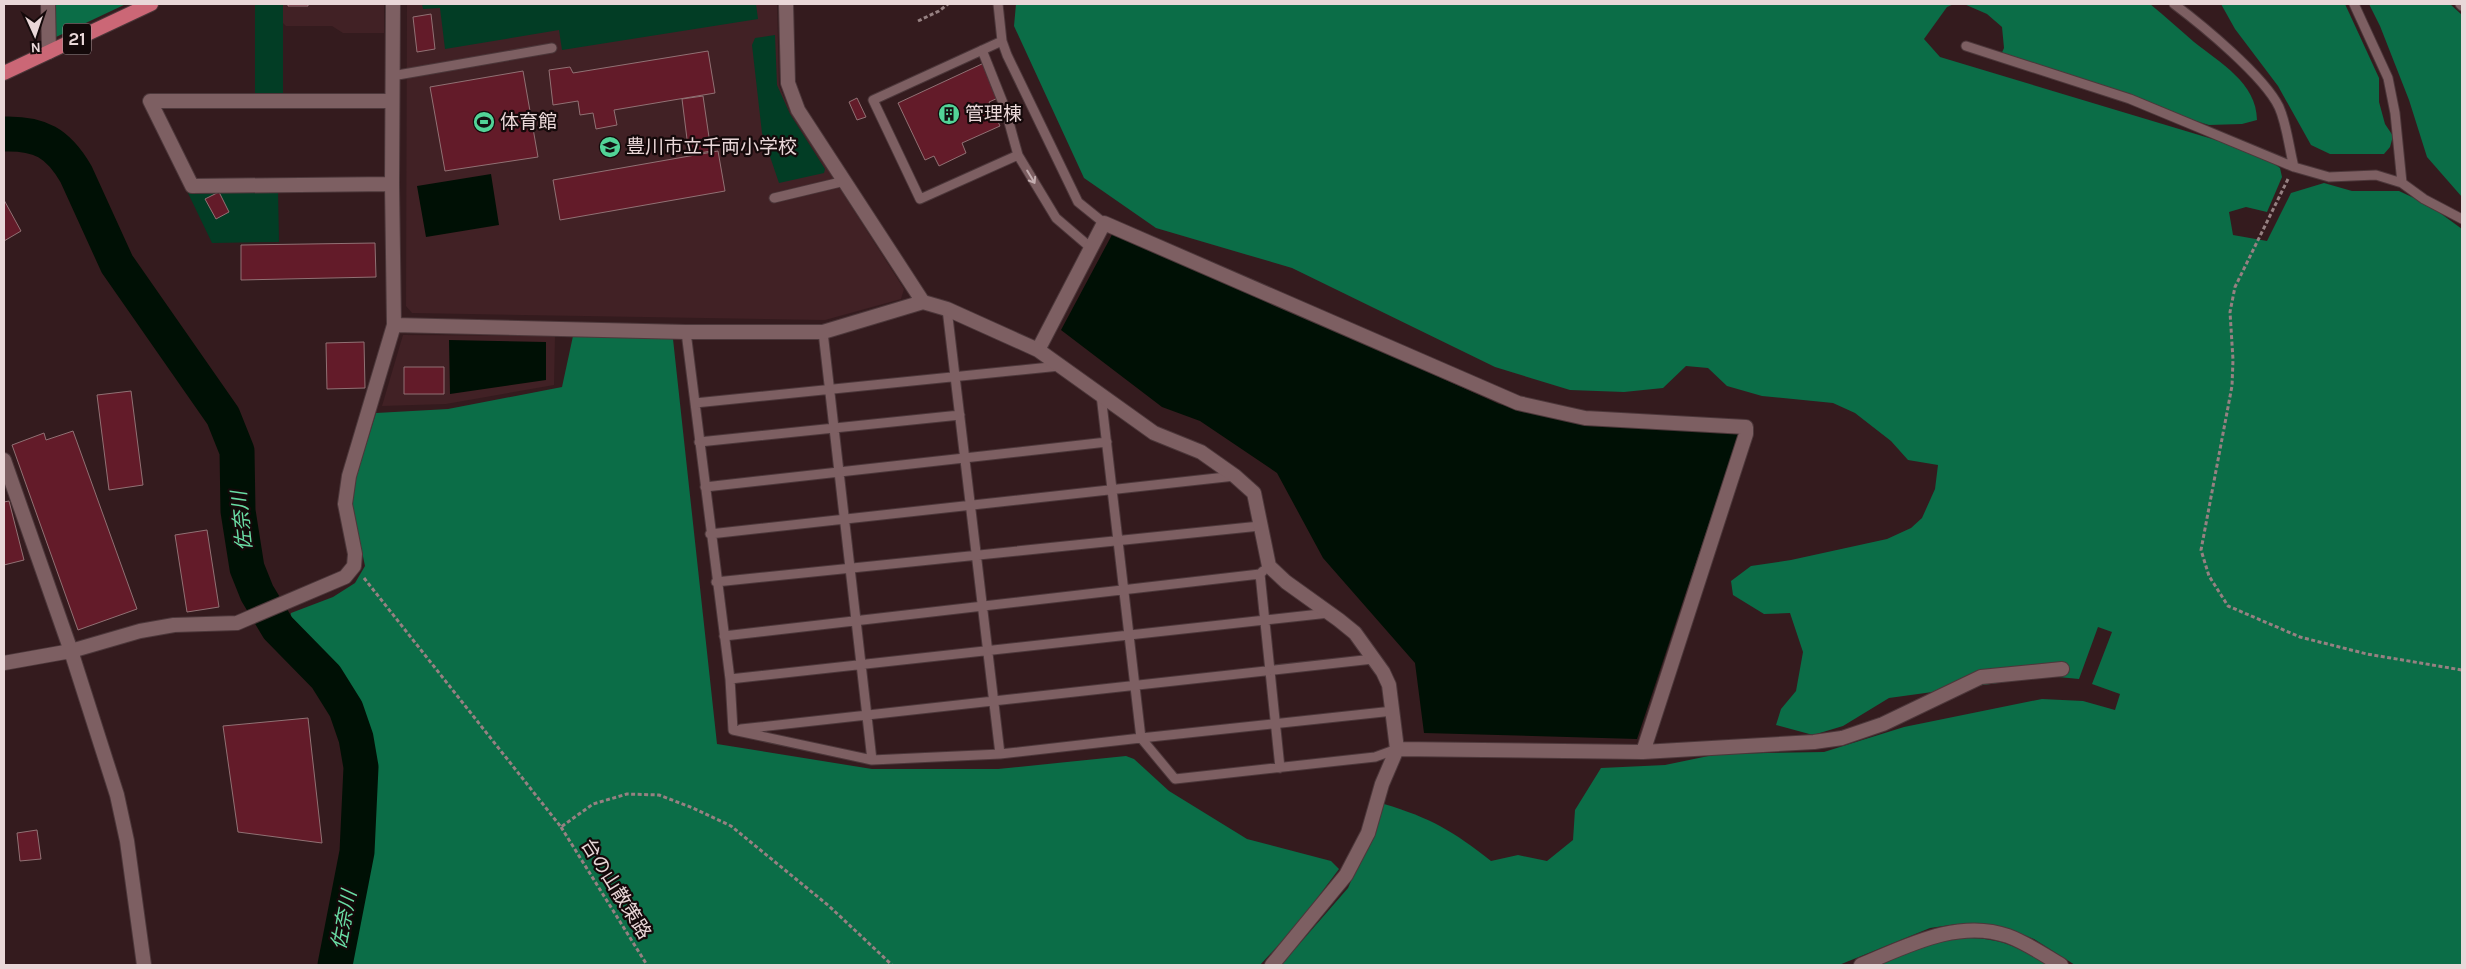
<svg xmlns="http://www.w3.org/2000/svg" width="2466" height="969" font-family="Karla,'Noto Sans JP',sans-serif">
	<rect width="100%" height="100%" fill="#341b1e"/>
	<path fill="#412125" d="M283 4H384V33H343L332 26H286L283 23Z
		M407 4H777L779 85 789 109 904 289 901 299 825 320 412 313 406 306Z
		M403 335 555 336 554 385 446 404 382 406Z"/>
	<path fill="#023d25" d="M255 4H283V95H255Z
		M422 4H756L758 19 562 50 559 30 445 49 440 8 423 9Z
		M775 35 777 85 790 114 825 169 824 173 779 183 762 133 752 45 755 38Z
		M278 190 279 242 212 243 187 191Z"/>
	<path fill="#0b6d47" d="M52 4H126L56 37 53 33Z
		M1016 4H1954L1947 7 1924 39 1940 57 2229 144 2272 162 2280 168 2282 177 2267 212 2246 207 2229 212 2233 235 2267 241 2291 193 2324 183 2352 191H2399L2429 205 2462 229V965H2075L2034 939 2009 929 1982 925 1957 924 1930 928 1839 965H1281L1348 888 1384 804C1431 818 1453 831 1491 861L1518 855 1547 861 1573 840 1575 810 1601 768 1665 765 1718 754 1824 752 1904 727 2042 699 2083 701 2115 710 2120 694 2092 684 2112 632 2098 627 2079 679 2048 676 1889 698 1843 726 1813 735 1776 725 1781 709 1796 691 1803 652 1790 613 1764 614 1733 595 1731 581 1751 566 1791 560 1887 539 1911 528 1922 518 1935 489 1938 465 1908 460 1891 441 1855 413 1833 403 1762 396 1727 386 1708 368 1686 366 1663 388 1624 392 1570 390 1495 367 1292 268 1156 228 1084 178 1014 26Z
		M1964 4H2150C2165 16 2179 29 2194 42 2219 62 2257 83 2257 120L2242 124 2209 125 1998 61 2004 48 2002 27 1987 14Z
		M2221 4H2345L2379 78V102L2385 124 2393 136 2390 147 2384 154H2330L2311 145 2278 86 2235 29Z
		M2369 4H2450L2462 15V197L2427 157 2409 100 2380 26Z
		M573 336 673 339 717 744 872 769H998L1126 756 1134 759 1169 791 1247 839 1331 861 1339 869 1297 925 1260 965H345C353 908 380 769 358 719 341 683 312 659 287 629L291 613 333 597 355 583 365 566 353 509 352 490 376 413 448 409 562 387Z
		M1957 938C1998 937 2013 944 2048 965H1876L1925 946Z"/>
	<path fill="#001005" d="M491 174 499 225 426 237 417 186Z
		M1114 231 1499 404 1583 425 1739 433 1637 739 1424 733 1415 663 1323 558 1277 473 1200 421 1162 407 1061 330Z
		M449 340 546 342V380L450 394Z"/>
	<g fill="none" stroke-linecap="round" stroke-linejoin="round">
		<path stroke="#001005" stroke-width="35" d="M4 134C40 133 58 143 76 174L117 264 223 416 237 451 238 511 247 568 257 593 278 628 326 677 346 709 356 738 361 767 357 852 335 965"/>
	</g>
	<path fill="#631b29" stroke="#917174" d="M288 4H308V6H288Z
		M431 14 435 49 417 52 413 17Z
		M708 51 715 93 614 110 617 125 596 129 593 113 580 115 578 101 553 105 549 70 570 67 573 73Z
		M984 63 998 98 989 102 1000 126 962 143 966 153 939 166 934 156 925 160 898 103Z
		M523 71 538 157 445 171 430 87Z
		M703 96 711 151 689 155 682 99Z
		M857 98 866 117 857 120 849 102Z
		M718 151 725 191 560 220 553 180Z
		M219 192 229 212 216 219 205 199Z
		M4 200 21 231 4 241Z
		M375 243 376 277 241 280V245Z
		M364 342 365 388 327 389 326 343Z
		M404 367H444V394H404Z
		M131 391 143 485 109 490 97 395Z
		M73 431 137 609 78 630 12 445 44 433 46 440Z
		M9 501 24 560 4 565V502Z
		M207 530 219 607 187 612 175 535Z
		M308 718 322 843 238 832 223 726Z
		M37 830 41 859 20 861 17 833Z"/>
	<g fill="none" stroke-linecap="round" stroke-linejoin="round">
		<g stroke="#4c373a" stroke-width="11">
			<path id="service" d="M998 4 1002 41 1007 55 1078 202 1104 223
				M2174 4C2202 25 2264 76 2279 107 2287 125 2289 148 2294 167
				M2354 4 2388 78 2395 113 2402 183
				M2460 4 2462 6
				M1002 41 873 100 920 199 1018 155
				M1966 46 2130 99 2294 167 2329 177 2376 175 2402 183 2424 199 2462 219
				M982 50 1005 108 1018 155 1056 218 1091 248
				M392 76 552 48
				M774 198 845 181
				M947 309 1000 754
				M686 332 730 679 733 730 872 760 1000 754 1141 738 1175 779 1375 757 1397 749
				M823 332 872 760
				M1101 395 1141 738 1393 711
				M695 403 1060 366
				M699 442 960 415
				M705 487 1107 442
				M710 534 1235 476
				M1263 571 1260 574 1280 768
				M716 582 1260 526
				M724 636 1260 574
				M730 679 1329 613
				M741 729 1373 659"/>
		</g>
		<g stroke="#4c373a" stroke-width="16">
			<path id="minor" d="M48 4 49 52
				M786 4 788 83 798 110 923 302
				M392 184 192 186 150 101H392
				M394 325 686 332H823L923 302 947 309 1038 350 1154 433 1201 452 1235 476 1254 493 1269 566 1286 582 1339 620 1355 633 1383 672 1389 685 1397 749 1382 784 1368 833 1346 875 1272 965
				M1038 350 1104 223 1518 403 1585 418 1746 427V434L1643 752
				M4 460 71 651 117 795 127 841 144 965
				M4 663 71 651 140 631 174 625 237 623 345 577 354 566 355 554 345 504 349 476 394 325 392 184 393 4
				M1397 749 1643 752 1814 742 1842 738 1883 724 1981 677 2062 669
				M1861 965C1905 947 1958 918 2008 936 2027 943 2044 955 2061 965"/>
		</g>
		<g stroke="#4c373a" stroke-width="16">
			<path id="primary" d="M4 73 151 4"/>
		</g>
		<path stroke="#968182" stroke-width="3" stroke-dasharray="4 2.5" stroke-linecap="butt" d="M918 21 939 11 948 4
			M2288 179 2235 287 2230 312 2233 360 2232 386 2201 550 2209 576 2228 606 2300 637 2367 654 2462 670
			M364 578 561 827 593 804 627 794 659 795 693 808 731 826 829 906 892 965
			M561 827 647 965"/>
		<use href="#service" stroke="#7d5f62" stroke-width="9"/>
		<use href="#minor" stroke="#7d5f62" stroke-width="14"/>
		<use href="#primary" stroke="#cb6776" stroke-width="14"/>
	</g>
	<defs><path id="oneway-shaft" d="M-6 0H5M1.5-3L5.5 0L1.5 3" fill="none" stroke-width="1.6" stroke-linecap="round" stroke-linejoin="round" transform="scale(1.25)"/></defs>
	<use stroke="#c3adaf" href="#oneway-shaft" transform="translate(1031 177) rotate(59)"/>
	<defs>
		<g id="building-disc" transform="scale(1.125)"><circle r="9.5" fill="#52d397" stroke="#14090a"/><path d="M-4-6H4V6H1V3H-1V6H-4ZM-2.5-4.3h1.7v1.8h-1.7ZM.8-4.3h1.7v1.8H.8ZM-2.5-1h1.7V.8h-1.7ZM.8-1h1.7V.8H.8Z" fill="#111"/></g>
		<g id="stadium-disc" transform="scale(1.125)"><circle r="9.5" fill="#52d397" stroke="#14090a"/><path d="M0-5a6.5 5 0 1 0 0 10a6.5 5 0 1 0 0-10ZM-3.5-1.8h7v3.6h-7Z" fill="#111"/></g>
		<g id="school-disc" transform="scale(1.125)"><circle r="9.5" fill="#52d397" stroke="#14090a"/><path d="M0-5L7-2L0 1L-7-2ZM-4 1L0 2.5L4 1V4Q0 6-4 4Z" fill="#111"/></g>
	</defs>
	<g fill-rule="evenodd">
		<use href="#building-disc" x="949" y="114"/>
		<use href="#stadium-disc" x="484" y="122"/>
		<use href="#school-disc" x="610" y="147"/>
	</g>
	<g text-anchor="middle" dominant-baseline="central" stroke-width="4.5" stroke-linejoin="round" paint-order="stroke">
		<rect fill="#14090a" stroke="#a9999a" stroke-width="1" x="63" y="23.5" width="28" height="31" rx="4"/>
		<g font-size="18" font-weight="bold" fill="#e9d7d8">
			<text x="77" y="39">21</text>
		</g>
		<g font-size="19" fill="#e9d7d8" stroke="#14090a" text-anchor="start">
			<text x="965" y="114">管理棟</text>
			<text x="500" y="122">体育館</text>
			<text x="626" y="147">豊川市立千両小学校</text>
		</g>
		<g font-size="19" fill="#e9d7d8" stroke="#14090a">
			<text transform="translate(616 889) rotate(58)">台の山散策路</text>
		</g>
		<g font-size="20" font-style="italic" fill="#69dca4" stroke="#14090a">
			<text transform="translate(242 521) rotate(-96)">佐奈川</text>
			<text transform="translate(344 920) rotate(-79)">佐奈川</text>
		</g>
	</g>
	<rect width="2466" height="969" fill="none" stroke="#e9d7d8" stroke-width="10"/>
	<g transform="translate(35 35) rotate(177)" stroke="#14090a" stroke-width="4" paint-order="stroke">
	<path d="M0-4L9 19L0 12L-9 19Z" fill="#e9d7d8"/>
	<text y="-8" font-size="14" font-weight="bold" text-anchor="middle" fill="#e9d7d8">N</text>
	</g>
</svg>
